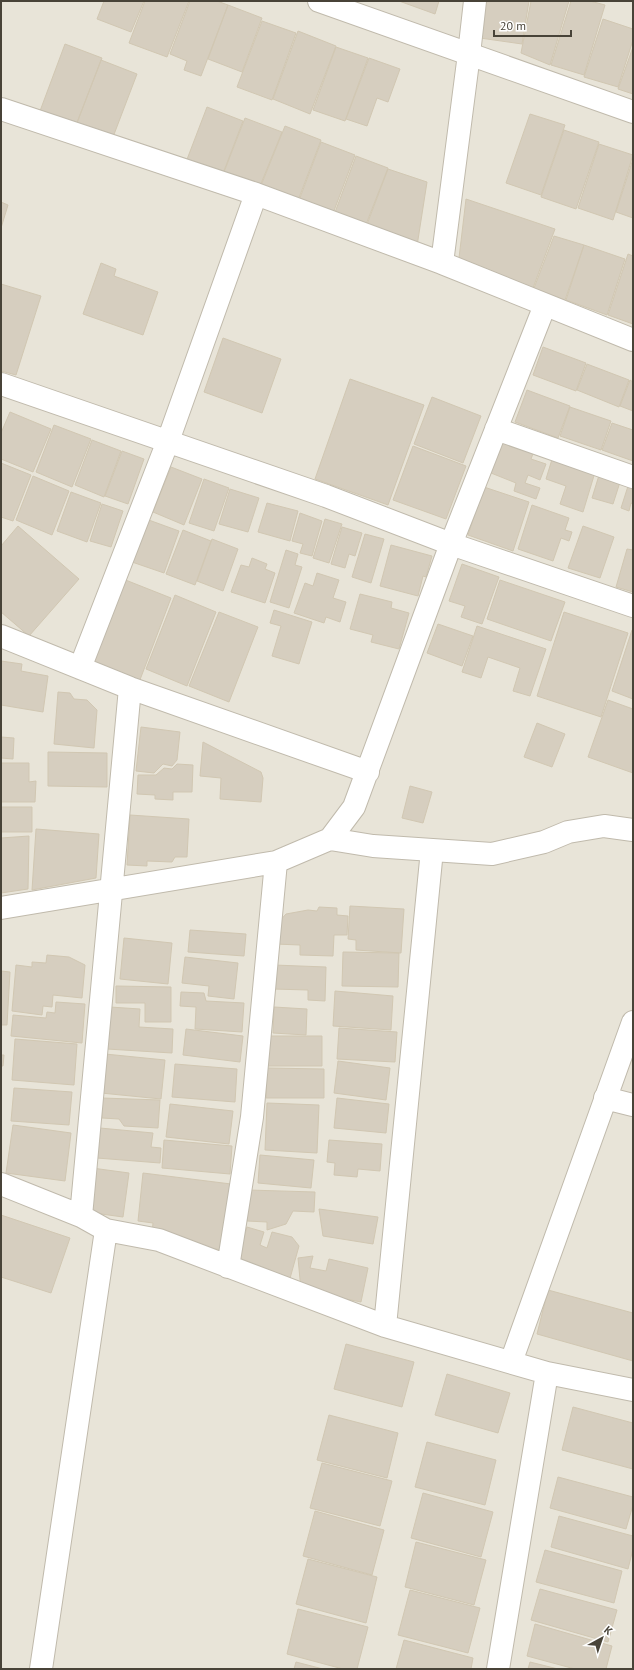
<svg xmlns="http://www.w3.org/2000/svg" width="634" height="1670" font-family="'PT Sans',sans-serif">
	<rect width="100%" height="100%" fill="#f4f2e9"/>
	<path fill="#e8e4d8" d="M1 1H633V1669H1Z"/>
	<path fill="#d6cebf" stroke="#d1c7b2" d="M104 1H144L131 32 97 19Z
		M145 1H189L167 57 129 43Z
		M190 1H217L228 5 201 76 184 70 187 61 170 54Z
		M399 1H439L435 14Z
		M485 1H529L522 44 480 38Z
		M531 1H569L550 65 521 53Z
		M571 1H590L605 5 584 75 551 65Z
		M228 5 262 18 242 72 208 59Z
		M603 19 633 29V40L618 87 584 77Z
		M262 21 296 33 272 100 237 87Z
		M298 31 336 46 310 114 273 99Z
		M65 44 102 58 76 125 40 111Z
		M336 47 368 58 345 121 313 110Z
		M633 47V94L618 89Z
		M369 58 400 69 388 102 377 98 367 126 346 119Z
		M101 60 137 74 113 137 77 123Z
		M207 107 243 121 222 176 186 162Z
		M530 114 565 125 541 195 506 183Z
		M245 118 282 132 260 186 224 172Z
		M285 126 321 140 297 203 260 188Z
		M564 130 599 142 576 209 541 197Z
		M321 142 355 155 332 216 298 203Z
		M599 144 633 155 613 220 578 208Z
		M356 156 388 168 365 227 334 215Z
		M633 159V218L616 212Z
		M388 169 427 182 417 246 366 227Z
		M466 199 555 229 533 288 459 258Z
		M1 202 8 205 1 228Z
		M554 236 584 245 565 300 534 288Z
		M584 245 625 259 607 315 566 300Z
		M628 254 633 256V324L608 315Z
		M101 263 116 269 114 276 158 292 143 335 83 314Z
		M1 284 41 296 16 375 1 371Z
		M223 338 281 359 262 413 204 392Z
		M543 347 586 363 576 391 533 375Z
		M587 364 629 380 619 407 577 390Z
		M350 379 424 405 388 505 315 479Z
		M630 380 633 382V411L620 406Z
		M527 390 570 406 558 438 515 422Z
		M432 397 481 416 463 463 414 444Z
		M570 407 611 421 601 450 560 436Z
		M10 412 51 429 33 472 1 459V433Z
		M612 423 633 430V461L602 450Z
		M54 425 91 439 72 487 36 472Z
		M503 439 534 451 531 459 546 464 540 480 528 475 525 483 540 488 536 499 514 491 516 483 491 473Z
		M92 440 121 451 104 497 75 485Z
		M413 446 466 466 446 519 393 500Z
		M122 451 144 459 128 504 105 496Z
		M553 456 596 469 583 512 560 504 566 486 546 479Z
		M1 463 31 475 13 521 1 517Z
		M171 467 202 479 184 525 153 512Z
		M600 472 621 479 613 504 592 498Z
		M33 476 69 491 52 535 16 520Z
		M204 479 229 488 214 531 189 523Z
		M629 483 633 485V504L631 503 629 511 621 508Z
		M484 487 529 502 513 551 468 535Z
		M230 489 259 498 248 532 219 524Z
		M71 492 101 503 87 542 57 531Z
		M267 503 298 511 290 541 258 532Z
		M102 504 123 511 111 547 90 541Z
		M532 505 569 518 565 530 572 532 569 541 561 538 553 561 518 549Z
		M300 513 322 521 312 556 300 553 303 544 292 541Z
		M146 519 179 531 164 573 132 562Z
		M325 519 342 524 329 563 313 558Z
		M18 526 79 579 29 636 1 612V546Z
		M583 526 614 537 600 578 568 568Z
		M342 527 362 533 355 556 349 554 345 568 331 564Z
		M183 530 211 541 195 585 166 574Z
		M365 534 384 539 371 583 352 577Z
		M212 539 238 549 223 591 197 581Z
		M391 545 432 556 426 577 423 576 418 596 380 586Z
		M627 549 633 550V592L616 587Z
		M286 550 298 554 295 565 302 567 289 608 270 602Z
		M252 558 267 564 265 569 275 573 265 603 231 592 241 565 249 567Z
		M462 564 499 577 482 624 461 617 465 606 449 601Z
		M317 573 339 580 333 598 346 602 340 622 326 617 324 623 294 613 305 583 313 586Z
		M123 579 171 598 138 685 91 667Z
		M500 580 565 602 551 641 487 619Z
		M360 594 392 602 391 608 409 613 399 649 371 642 373 635 350 629Z
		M175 595 216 612 187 686 146 669Z
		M274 610 312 622 299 664 272 656 281 626 270 623Z
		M219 612 258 627 229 702 189 686Z
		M564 612 628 633 601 717 537 696Z
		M438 624 473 636 462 666 427 653Z
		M477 626 546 649 530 696 513 691 520 668 488 657 481 678 462 672Z
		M632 630H633V699L612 691Z
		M1 661 22 664 21 671 48 676 43 712 1 705Z
		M58 692 70 693 74 699 87 700 97 710 94 748 54 744Z
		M608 700 633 709V773L588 757Z
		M537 723 565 734 552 767 524 757Z
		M141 727 180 732 177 760 172 766 163 764 154 773 136 771Z
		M1 737 14 738 13 759 1 758Z
		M203 742 261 772 263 778 261 802 220 799 221 778 200 776Z
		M48 752 107 753V787L48 786Z
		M1 763H29V782L36 781 35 802H1Z
		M177 764 193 765 192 792H173V800L155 799V795L137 794 138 775H156L164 768 172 769Z
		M410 786 432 792 423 823 402 818Z
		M1 807H32V832H1Z
		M130 815 189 819 187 857H175L172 862 147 861V866L127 865Z
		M36 829 99 834 96 878 32 890Z
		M29 836 28 889 1 893V838Z
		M350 906 404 909 401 953 356 950V940L348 939Z
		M319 907 337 908V915L348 916 347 935H334L333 956 300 955V945L275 944 276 925 286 914 308 910 317 911Z
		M190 930 246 934 244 956 188 952Z
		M124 938 172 943 168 984 120 979Z
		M343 952 399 953 398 987 342 986Z
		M47 955 69 957 85 965 82 998 53 995 52 1007 43 1006 42 1015 12 1011 16 965 32 967V962L46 963Z
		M185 957 238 963 234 999 208 996 209 986 182 983Z
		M274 965 326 967 325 1001 308 1000V990L273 989Z
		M1 971 10 972 7 1025H1Z
		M116 986 171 987V1022H145V1003H116Z
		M335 991 393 996 391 1030 333 1026Z
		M181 992 204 993 206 1001 244 1003 242 1032 195 1029 196 1007 180 1006Z
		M56 1002 85 1004 82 1043 11 1036 13 1015 46 1018 47 1012 55 1013Z
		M110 1007 140 1009 139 1027 173 1029 172 1053 107 1049Z
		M274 1007 307 1009 306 1035 273 1033Z
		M339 1028 397 1032 395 1062 337 1059Z
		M186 1029 243 1036 240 1062 183 1055Z
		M268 1036H322V1066H268Z
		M15 1039 77 1044 74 1085 12 1080Z
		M105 1054 165 1060 161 1099 101 1093Z
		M1 1055H4L3 1066H1Z
		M338 1061 390 1068 386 1100 334 1093Z
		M175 1064 237 1069 235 1102 172 1097Z
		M267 1068 324 1069V1098H266Z
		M14 1088 72 1092 69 1125 11 1121Z
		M102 1098 160 1100 158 1128 124 1126 119 1119 102 1118Z
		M337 1098 389 1104 386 1133 334 1128Z
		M267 1103 319 1105 317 1153 265 1150Z
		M170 1104 233 1111 229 1144 166 1137Z
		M13 1125 71 1133 65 1181 6 1173Z
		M100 1128 153 1133 151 1147 161 1148 160 1163 97 1158Z
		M164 1140 232 1146 230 1174 162 1168Z
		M329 1140 382 1144 380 1171 358 1169 357 1177 334 1175 335 1163 327 1162Z
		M260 1155 314 1160 311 1188 258 1183Z
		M92 1168 129 1173 123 1217 87 1212Z
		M143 1173 231 1184 223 1250 179 1244 180 1236 152 1233 153 1223 138 1221Z
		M248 1190 315 1192 314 1212 293 1211 286 1224 267 1230V1222L247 1221Z
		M319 1209 378 1217 373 1244 323 1236Z
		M1 1215 70 1238 51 1293 1 1277Z
		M247 1227 264 1232 260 1245 267 1248 272 1232 292 1237 299 1246 289 1282 236 1266Z
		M313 1256 310 1268 326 1271 329 1259 368 1268 361 1302 301 1290 298 1258Z
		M548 1290 633 1313V1361L537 1334Z
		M346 1344 414 1362 402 1407 334 1389Z
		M447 1374 510 1393 498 1433 435 1415Z
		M573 1407 633 1423V1469L562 1450Z
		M329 1415 398 1433 387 1478 317 1460Z
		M427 1442 496 1460 485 1505 415 1487Z
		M322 1463 392 1481 380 1526 310 1508Z
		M558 1477 633 1497V1505L626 1529 550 1508Z
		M423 1493 493 1512 481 1557 411 1538Z
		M315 1511 384 1530 372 1575 303 1556Z
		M559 1516 633 1536V1549L628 1569 551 1547Z
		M416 1542 486 1560 474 1605 405 1587Z
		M545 1550 622 1571 614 1603 536 1582Z
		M308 1559 377 1577 366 1623 296 1604Z
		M540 1589 617 1610 608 1642 531 1620Z
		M410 1590 480 1608 468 1653 398 1635Z
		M298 1609 368 1627 357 1669H343L287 1654Z
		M535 1624 612 1646 606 1669H575L527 1656Z
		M404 1640 473 1658 471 1669H396Z
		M296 1662 323 1669H294Z
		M530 1662 558 1669H528Z"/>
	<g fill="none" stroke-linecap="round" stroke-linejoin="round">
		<g stroke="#c0baac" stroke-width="24">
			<path id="minor" d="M319 1 633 112
				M1 109 256 194 442 263 633 340
				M442 263 469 54 475 1
				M1 384 326 496 451 544 633 606
				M496 429 633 477
				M1 636 130 688 368 772
				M80 668 168 441 256 194
				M330 839 373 846 492 854 544 842 568 832 604 826 633 830
				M1 908 276 862 330 839 354 807 451 544 545 305
				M605 1098 633 1105
				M1 1184 81 1216 106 1230 159 1240 385 1326 547 1373 633 1390
				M81 1216 130 688
				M228 1267 252 1117 276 862
				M385 1326 432 850
				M511 1362 633 1022
				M41 1669 106 1230
				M498 1669 547 1373"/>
		</g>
		<use href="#minor" stroke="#fff" stroke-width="22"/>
	</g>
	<rect width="634" height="1670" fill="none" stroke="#484338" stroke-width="4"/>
	<g transform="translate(602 1638) rotate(40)" stroke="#ffffff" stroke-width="3" paint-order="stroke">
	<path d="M0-3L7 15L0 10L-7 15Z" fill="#484338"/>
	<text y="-6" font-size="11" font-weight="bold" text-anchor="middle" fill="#484338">K</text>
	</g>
	<path d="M494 30v6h77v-6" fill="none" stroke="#484338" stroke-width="2"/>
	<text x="500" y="30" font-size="12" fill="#484338" stroke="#ffffff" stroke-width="3" paint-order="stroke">20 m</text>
</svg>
